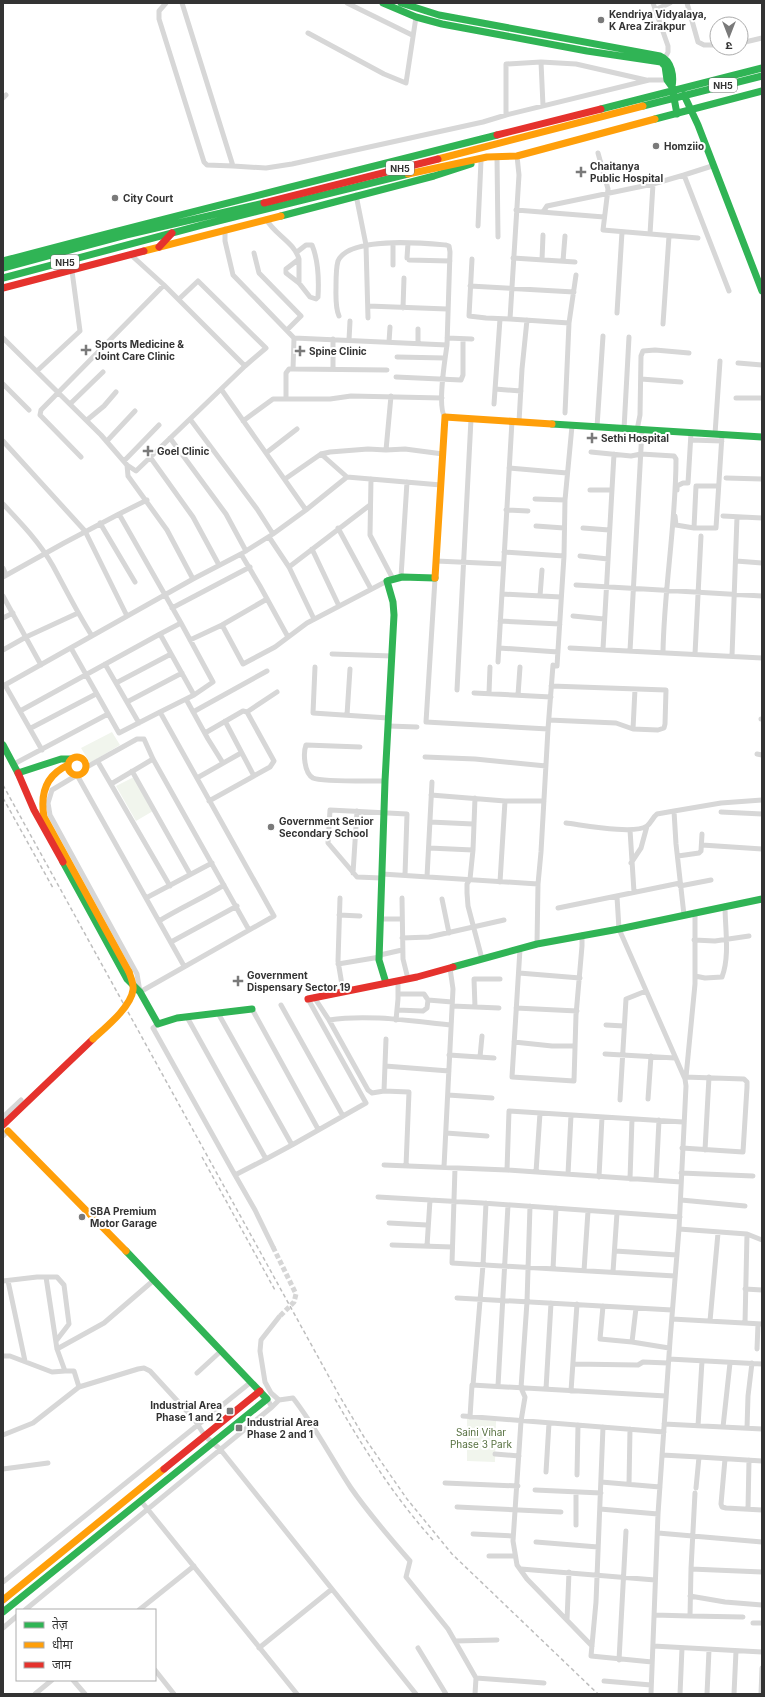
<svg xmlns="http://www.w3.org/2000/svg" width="765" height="1697" font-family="Inter,'Noto Sans Devanagari',sans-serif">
	<rect width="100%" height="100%" fill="#fff"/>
	<path fill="#f1f5ed" d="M112 732 120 745 90 763 81 748Z
		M134 777 153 811 136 821 116 786Z
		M467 1419 496 1421 495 1462 467 1461Z"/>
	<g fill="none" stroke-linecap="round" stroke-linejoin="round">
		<path stroke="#d6d6d6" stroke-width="5" stroke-dasharray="5 2.5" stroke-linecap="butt" d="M273 1247 296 1294 294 1302 279 1317"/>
		<path stroke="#d7d7d7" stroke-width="5" d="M166 3 159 11V19L204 162 207 165 233 166 182 3
			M347 3 412 35
			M653 3 668 46V52L665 58
			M687 3 698 42 704 45H717
			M655 10 670 3
			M308 33 384 74 406 83 416 17
			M741 43 762 38
			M3 98 6 95
			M543 106 541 62 576 64 646 80
			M506 115V64L541 62
			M598 153 608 189 603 230 698 238
			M517 156 519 175 510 319 569 323
			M497 157 498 237
			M233 166 266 168 292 164 483 122 506 115 649 80H669
			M712 166 684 175 729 291
			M356 195 366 245 368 318
			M516 210 604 217
			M543 212 547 206 653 184 684 175
			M266 219C275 235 294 242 299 259L286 269V273L299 283 310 297 316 299 318 297C319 280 319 262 312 245H306L297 252
			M478 226 481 161
			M225 229V241L233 275 294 338
			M650 234 653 184
			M254 253 259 273 301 316 287 330
			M407 258 408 243
			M513 258 575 262
			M472 259 469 316 486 318 510 319
			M409 260 450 261
			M542 260 543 235
			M563 261 565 236
			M393 265V243
			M299 283V259
			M470 286 574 292
			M179 299 198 281 266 348 245 366
			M368 306 447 309
			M403 308 404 278
			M617 313 622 232
			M339 316C335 307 336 295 336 286 336 278 336 268 338 261 349 236 423 243 446 245L449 246 450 252 447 345
			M663 324 669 236
			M3 338 101 435 127 465 136 471 245 366 164 285 131 255
			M447 338 472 339
			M349 340 350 321
			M389 342 390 327
			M418 343V329
			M397 357 445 358
			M738 363 762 365
			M333 369V339
			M387 370 293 369 294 338 447 345C445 359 437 408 445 417
			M37 371 80 331 72 271
			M396 377 461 380 463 375V339
			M641 379 681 382
			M3 384 29 410
			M221 389 306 510 273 534
			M495 389 521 391
			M736 398H762
			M286 399V373L289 369H293
			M70 404 103 372
			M494 404 500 319
			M565 413 569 323 576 275
			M190 419 257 509 273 534 241 554 193 579
			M87 420 104 406 116 392
			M243 421 273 399H330L351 396 442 398
			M519 422 522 369 527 320
			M597 427 603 336
			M624 429 629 337
			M637 430 640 415 641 356 643 351 655 350 689 353
			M715 434 720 361
			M170 438 226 514 246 551
			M691 440 722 441
			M3 441 85 531 127 616
			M107 441 135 411
			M386 450 391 396
			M591 452 631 456 641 454 674 456 676 459C676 524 664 588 663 652
			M266 453 297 429
			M321 454 347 477
			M81 457 40 415 41 410 164 285
			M150 457 193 517 219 565
			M124 461 159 425
			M509 468 567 473
			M726 478 762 479
			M285 479 321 454 330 452 368 449 386 450 405 449 443 454
			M371 479 370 535 393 579
			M590 490H612
			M677 490V486L683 483H688L691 433
			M535 499 565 500
			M3 504C21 523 40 543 53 566 66 590 78 614 92 636
			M306 510 347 477 441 485
			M506 510 528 511
			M119 514 147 500
			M675 516 676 525 694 528H716L722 435
			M723 516 762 518
			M100 523 135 582
			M536 526 564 528
			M338 528 371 589
			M583 528 609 530
			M694 528 696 486H718
			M269 537 289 567 314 619
			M312 549 339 606
			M504 552 564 556 565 500 572 426
			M241 554 260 586 288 637
			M580 556 608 559
			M436 561 503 564
			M736 561 762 563
			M289 567 370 505
			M3 568 6 575
			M3 577 64 543 119 514 181 623 160 634 194 695 160 712 274 916 140 992 137 974 50 815 48 803 52 790 77 775 184 966
			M401 577 407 482
			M435 579 426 722 548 729 553 665
			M576 585 762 596
			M502 594 561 597
			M3 596 41 665
			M540 596 542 570
			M172 608 250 567
			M573 616 604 619
			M3 618 13 613
			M500 621 560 624
			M181 623 213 682 194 695
			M222 625 243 664 275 647 307 623 387 581
			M190 640 222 625 267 599
			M71 648 119 733 160 712
			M499 648 558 652
			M570 648 762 658
			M603 649 614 454
			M3 650 26 637 78 613
			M630 651 642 430
			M332 654 392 656
			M695 654 701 536
			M732 656 737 517
			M498 662 512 421
			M105 664 139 723
			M557 666 564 556
			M315 667 313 713 388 718
			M116 683 171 654
			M5 685 42 750
			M3 686 193 579 167 530 128 476 127 465
			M457 690 471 419
			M474 693 551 697
			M489 693 490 667
			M518 695 520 667
			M186 699 208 739 223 763
			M127 702 182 673
			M20 711 160 634
			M193 712 267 671
			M347 715 350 669
			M761 719H762
			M549 720 616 723 633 729 658 730 664 728 665 724 666 690 551 686
			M225 721 254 776
			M388 726 417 727
			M31 728 96 694
			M633 729 635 689
			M205 733 243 711 247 712 277 692
			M360 747 306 745C303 753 304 773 313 778 322 782 372 781 385 781
			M757 754 762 755
			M425 757 475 759 546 766
			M98 762 170 886
			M14 764 108 714
			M85 768 137 739H144L153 759 249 930
			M132 771 190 874
			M197 778 241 753
			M111 784 153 759
			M431 795 505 801H544
			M475 798 473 850 470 879 467 884V893L468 906 482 959
			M209 801 270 767 274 761 247 712
			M721 812 762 814
			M430 822 473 824
			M566 823C583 825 634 835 647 826 651 823 653 817 657 814L674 811
			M630 830 634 892
			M702 845 762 849
			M429 848 473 850
			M678 856 699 853 701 851 702 834
			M631 863 641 848 647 826
			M353 873 357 811
			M382 874 538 884
			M427 877 432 782
			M381 878 357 877 328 843 330 810 407 814 405 875
			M500 882 505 801
			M680 886 711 880
			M617 897 619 929 685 1079 686 1086 679 1229 670 1341 658 1514 651 1694
			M146 898 212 863
			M340 898 338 961 343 991
			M402 898 403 959 408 979
			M442 899 449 933
			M558 908 680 883
			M339 915 360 916
			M684 915 676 844 674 811 721 803 762 800
			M380 919H402
			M159 921C180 908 203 898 224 885
			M402 938 429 937 504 920
			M694 940 715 941 749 936
			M171 942 237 906
			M537 944 538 884 541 852 548 729
			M520 949 512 1077 574 1081 576 1015 582 946V935
			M380 955 402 950
			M338 964 380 957
			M519 973 580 978
			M695 976 705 978 722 977C730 956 725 928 725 906
			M314 997 329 1020 368 1090 372 1093 384 1091 409 1092 406 1166
			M428 1000 452 1002
			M281 1005 343 1116
			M452 1006 499 1008
			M475 1007 474 979H500
			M516 1008 577 1011
			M252 1009 318 1129
			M397 1010 423 1011 427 1008 428 1000 424 994H398
			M218 1013 292 1145 366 1103 308 999
			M187 1017 266 1159 292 1145
			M329 1020C368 1014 411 1021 450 1025
			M396 1020 398 999V981
			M158 1024 153 1028 235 1175 266 1159
			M606 1025 624 1026
			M514 1042 552 1046H575
			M605 1054 675 1058
			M449 1055 494 1058
			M480 1057 482 1036
			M385 1066 449 1071
			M686 1077 695 984V913
			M384 1091 386 1039
			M448 1095 492 1098
			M648 1099 651 1056
			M620 1100 626 999 646 991
			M3 1117 21 1100
			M446 1133 487 1136
			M3 1136 8 1131
			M682 1148 743 1152 747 1087V1082L744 1079 684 1077
			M705 1150 709 1077
			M384 1165 507 1170
			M444 1167 453 989 450 968
			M455 1168 452 1263 675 1276
			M536 1172 540 1113
			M681 1173 753 1176
			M568 1174 571 1115
			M235 1175 255 1210 273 1247
			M599 1177 602 1117
			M630 1179 632 1119
			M656 1180 659 1120
			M681 1182 507 1170 509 1111 683 1122
			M378 1197 482 1203 680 1217
			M681 1200 745 1206
			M530 1206 527 1302 521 1388 525 1397 521 1421 513 1541 517 1565 527 1579 592 1646
			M389 1223 427 1225
			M679 1229 747 1234 762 1240
			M392 1245 452 1247
			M427 1246 430 1200
			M615 1251 677 1255
			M553 1269 556 1208
			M584 1271 588 1211
			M613 1272 617 1213
			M44 1277H57L64 1285 69 1324 56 1341
			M3 1281 37 1277H46L57 1349 65 1371H74L79 1387 138 1369 144 1368 150 1371 194 1419 205 1436 220 1449 416 1694
			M8 1281 25 1361
			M745 1289 762 1290
			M457 1298 672 1310
			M603 1306 600 1339 632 1342 636 1308
			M279 1317 261 1340 260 1351 265 1382 271 1393 279 1400
			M672 1319 762 1324
			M710 1321 718 1233
			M745 1323 747 1234
			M632 1342 669 1348
			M57 1349 104 1323 154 1280
			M757 1349 758 1324
			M3 1356H10L52 1372 65 1371
			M669 1359 762 1364
			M573 1364 638 1365 643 1362 668 1363
			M197 1373 221 1351
			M473 1385 483 1265 486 1203
			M498 1386 508 1205
			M546 1389 551 1303
			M571 1391 577 1304
			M272 1407 279 1400 293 1398C315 1426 331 1458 351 1488 369 1514 389 1537 410 1561L406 1577 448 1629 476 1678 475 1694
			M463 1416 664 1432
			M470 1417 472 1385 666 1396
			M664 1424 762 1429
			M698 1426 702 1361
			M603 1427 596 1602 591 1656 652 1662
			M723 1427 730 1363
			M747 1428 748 1396 752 1363
			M3 1435 33 1423 79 1387
			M495 1454 519 1456
			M662 1455 699 1457 696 1488
			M699 1457 762 1461
			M725 1459 721 1504 722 1507 726 1508 762 1510
			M3 1469 48 1463
			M546 1472 549 1423
			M577 1475 578 1425
			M601 1482 660 1487
			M445 1483 518 1486
			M629 1484 630 1429
			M535 1490 601 1493
			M576 1492V1525
			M141 1501 297 1694
			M457 1507 561 1512
			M600 1509 658 1514
			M748 1509 749 1460
			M658 1533 762 1542
			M473 1534 513 1536
			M536 1542 598 1547
			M489 1556H515
			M521 1569 655 1580
			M691 1569 695 1493
			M3 1582 251 1382
			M690 1596 725 1602 762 1605
			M25 1610 272 1407 267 1399
			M139 1610 194 1566
			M654 1615 690 1616 691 1569 762 1572
			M690 1616 743 1617
			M567 1620 569 1572
			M753 1623H762
			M3 1628 17 1616
			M455 1641 497 1640
			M653 1646 762 1652
			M259 1648 332 1589
			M418 1648 446 1694
			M619 1660 626 1531
			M155 1670 174 1694
			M476 1678 544 1683
			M73 1680 85 1694
			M604 1681 651 1685
			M35 1694 52 1680
			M680 1694 682 1648
			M707 1694 709 1650
			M734 1694 736 1651
			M761 1694 762 1668"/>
		<path stroke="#30b455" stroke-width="7" d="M383 3 416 17 442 24 587 51 661 62 665 66 667 80 672 87 677 114
			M401 3 439 15 660 56C672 61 674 76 672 87
			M684 95 698 125 762 291
			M643 106 762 76
			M601 109 762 68
			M655 119 762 91
			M281 216 434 176 471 164
			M3 261C167 217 333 177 497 135
			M3 268 126 235 264 203
			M3 278 202 225 408 174
			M552 424 762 437
			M3 745 18 773 61 759H70
			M63 862 127 979 140 992 158 1024 177 1018 252 1009
			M453 967 537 944 619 929 762 899
			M386 983 379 960 385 781 394 615 393 602 387 581 402 577 435 578
			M3 1612 267 1399 126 1251"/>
		<path stroke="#ff9f0a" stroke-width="7" d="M438 159 643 106
			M408 174 487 157 517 156 655 119
			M144 251 281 216
			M435 578 445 417 552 424
			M68 766a9 9 0 1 1 18 0a9 9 0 1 1-18 0Z
			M68 765C46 775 40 794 44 817L129 972
			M8 1131 126 1251
			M3 1600 164 1469"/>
		<path stroke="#e5322d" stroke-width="7" d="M497 135 601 109
			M264 203 438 159
			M159 247 172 233
			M3 288 144 251
			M18 773 34 810 63 862
			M308 999 417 977 453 967
			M3 1125 93 1039
			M164 1469 260 1391"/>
		<path stroke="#bebebe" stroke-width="1.5" stroke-dasharray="4 3" stroke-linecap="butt" d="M3 785 339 1395 364 1437 407 1499 452 1554 598 1694
			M3 798 53 888
			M202 1157 276 1292
			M335 1399C364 1449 395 1498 433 1540"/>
		<path stroke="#ff9f0a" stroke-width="7" d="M93 1039C105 1028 131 1007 133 990 134 984 131 978 129 972"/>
	</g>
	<g fill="#7a7a7a" stroke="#fff" stroke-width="1.5">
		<circle cx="601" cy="20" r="4"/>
		<circle cx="656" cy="146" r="4"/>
		<path d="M579 166h4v4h4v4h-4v4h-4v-4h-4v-4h4z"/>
		<circle cx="115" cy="198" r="4"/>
		<path d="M84 344h4v4h4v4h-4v4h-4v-4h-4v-4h4z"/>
		<path d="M298 345h4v4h4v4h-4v4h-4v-4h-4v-4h4z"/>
		<path d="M590 432h4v4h4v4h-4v4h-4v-4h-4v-4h4z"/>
		<path d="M146 445h4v4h4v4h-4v4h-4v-4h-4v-4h4z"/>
		<circle cx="271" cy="827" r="4"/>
		<path d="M236 975h4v4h4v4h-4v4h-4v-4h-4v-4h4z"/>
		<circle cx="82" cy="1217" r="4"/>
		<rect x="226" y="1407" width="8" height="8" rx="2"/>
		<rect x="235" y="1424" width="8" height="8" rx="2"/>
	</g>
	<g text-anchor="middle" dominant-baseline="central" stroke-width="4" stroke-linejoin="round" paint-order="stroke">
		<g fill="#fff" stroke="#707070" stroke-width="1">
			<rect x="709" y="78" width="28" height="14" rx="3"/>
			<rect x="386" y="161" width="28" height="14" rx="3"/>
			<rect x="51" y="255" width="28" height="14" rx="3"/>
		</g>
		<g font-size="9" font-weight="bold" fill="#333">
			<text x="723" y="85">NH5</text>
			<text x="400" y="168">NH5</text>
			<text x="65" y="262">NH5</text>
		</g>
		<g font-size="10" font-weight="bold" fill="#333" stroke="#fff" text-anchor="start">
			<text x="609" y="14">Kendriya Vidyalaya,<tspan x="609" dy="12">K Area Zirakpur</tspan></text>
			<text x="664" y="146">Homziio</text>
			<text x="590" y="166">Chaitanya<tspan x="590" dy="12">Public Hospital</tspan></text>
			<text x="123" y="198">City Court</text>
			<text x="95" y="344">Sports Medicine &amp;<tspan x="95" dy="12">Joint Care Clinic</tspan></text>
			<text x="309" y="351">Spine Clinic</text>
			<text x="601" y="438">Sethi Hospital</text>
			<text x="157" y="451">Goel Clinic</text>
			<text x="279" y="821">Government Senior<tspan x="279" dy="12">Secondary School</tspan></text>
			<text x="247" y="975">Government<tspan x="247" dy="12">Dispensary Sector 19</tspan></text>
			<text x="90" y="1211">SBA Premium<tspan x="90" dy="12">Motor Garage</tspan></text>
			<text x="222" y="1405" text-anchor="end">Industrial Area<tspan x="222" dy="12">Phase 1 and 2</tspan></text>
			<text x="247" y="1422">Industrial Area<tspan x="247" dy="12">Phase 2 and 1</tspan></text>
		</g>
		<g font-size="10" fill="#56703f" stroke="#fff">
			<text x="481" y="1432">Saini Vihar<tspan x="481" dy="12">Phase 3 Park</tspan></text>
		</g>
	</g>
	<rect width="765" height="1697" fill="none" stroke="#333333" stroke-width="8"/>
	<rect x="16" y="1609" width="140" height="72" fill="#ffffff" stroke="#adadad"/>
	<rect x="24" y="1622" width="20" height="6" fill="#30b455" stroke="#adadad"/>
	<text x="52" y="1629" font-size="12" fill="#333333">तेज़</text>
	<rect x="24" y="1642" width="20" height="6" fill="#ff9f0a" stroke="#adadad"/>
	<text x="52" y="1649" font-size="12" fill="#333333">धीमा</text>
	<rect x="24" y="1662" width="20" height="6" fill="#e5322d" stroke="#adadad"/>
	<text x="52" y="1669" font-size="12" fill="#333333">जाम</text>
	<g transform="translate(729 36) rotate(180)"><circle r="19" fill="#ffffff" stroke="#adadad"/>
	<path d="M0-3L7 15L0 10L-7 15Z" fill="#7a7a7a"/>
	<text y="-6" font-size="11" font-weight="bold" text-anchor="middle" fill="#333333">उ</text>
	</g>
</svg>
